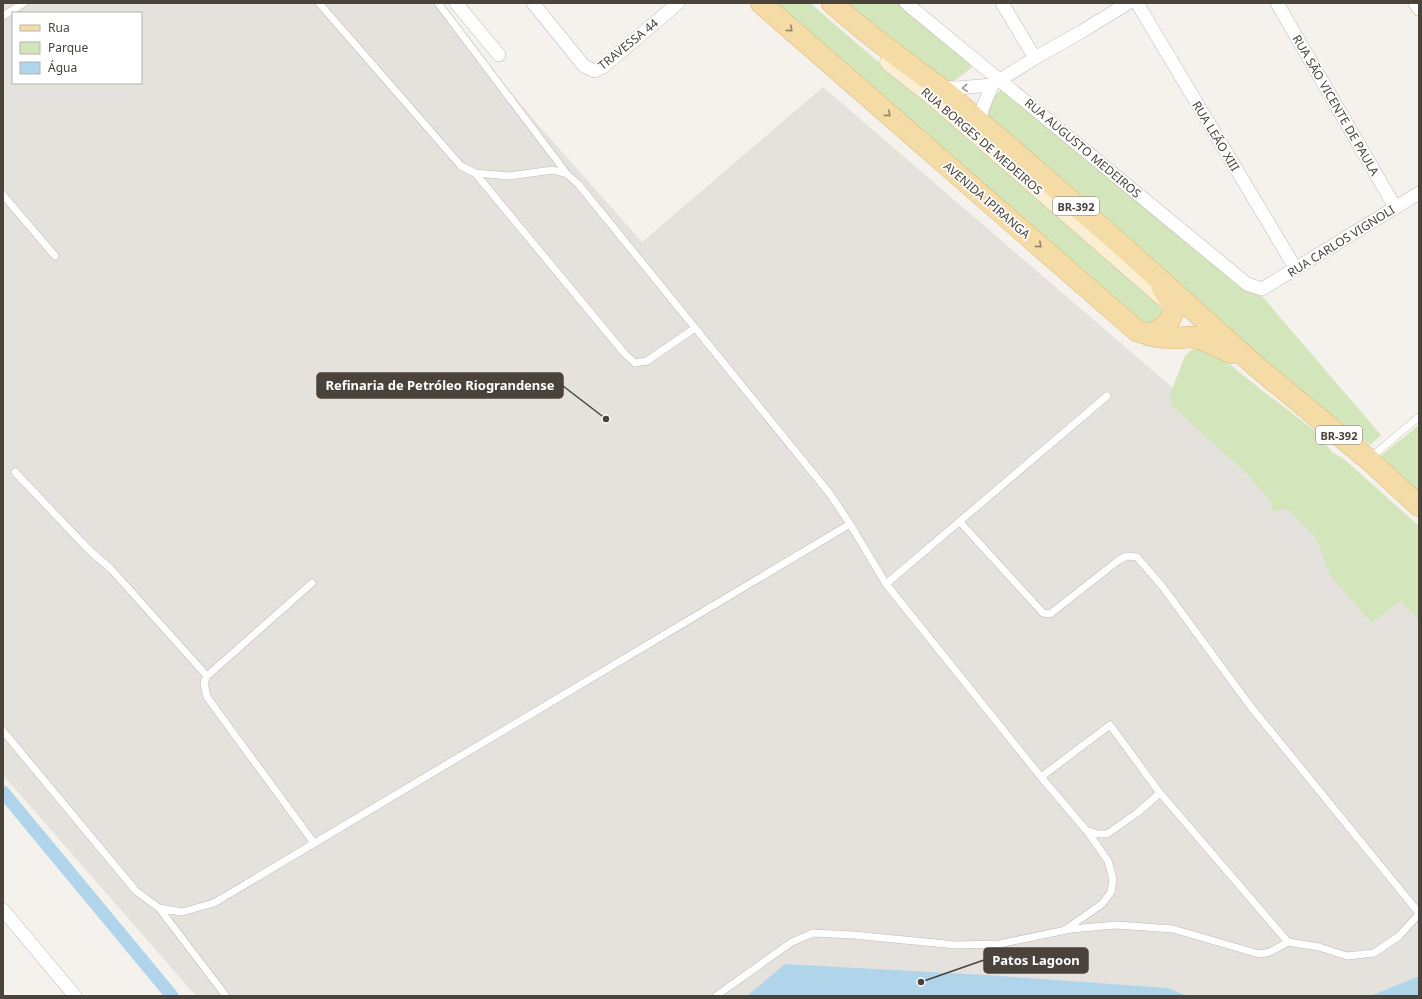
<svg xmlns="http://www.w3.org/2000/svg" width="1422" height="999" font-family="'Noto Sans',sans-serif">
	<rect width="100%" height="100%" fill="#f5f2ed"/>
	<path fill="#e5e2de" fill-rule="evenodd" d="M3 3H437L540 127 642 242 823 87 1416 597 1419 601V976L1370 996H1188L1168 988 786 964 747 996H196L3 775ZM13 13H141V83H13Z"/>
	<path fill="#d3e5ba" d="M775 3H810L1160 305 1162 313 1159 320 1144 325Z
		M848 3H900L972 62 971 68 957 79 950 82 937 80Z
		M1001 89 1261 295 1381 435 1370 445 1265 363 988 123C988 107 990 101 1001 89Z
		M1199 347 1207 350 1232 366 1260 389 1314 430 1332 452 1344 459 1419 526V621L1401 601 1371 623 1330 575 1316 538 1288 509 1272 511V502L1244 471 1172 406 1170 394 1185 356 1191 350Z
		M1419 425V497L1378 458Z"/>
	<path fill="#b0d5eb" d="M785 964 985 975 1168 988 1188 996H747Z
		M1419 976V996H1370Z"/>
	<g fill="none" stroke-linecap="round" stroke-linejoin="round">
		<path stroke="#b0d5eb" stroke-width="13" d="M3 792 172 996"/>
		<g stroke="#c0bab0" stroke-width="8">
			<path id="lane" d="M438 3 567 174
				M3 16 24 3
				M475 173 625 354 635 363 647 361 695 328
				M3 195 55 256
				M1370 458 1419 417
				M15 472 89 550 111 569 207 676
				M960 522 1043 613 1050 614 1119 560 1127 556 1137 557 1162 586 1251 707 1419 913
				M850 524 886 584 1041 777 1086 830 1097 834H1107L1137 813 1160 793 1288 942 1319 947 1347 956 1374 953 1399 936 1419 914
				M312 583 207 676 204 683 207 697 314 843
				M886 584 1107 396
				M3 731 136 891 159 908 182 912 214 903 850 524 830 494 579 185 567 174 553 170 509 176 475 173 461 166 319 3
				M1041 777 1110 725 1160 793
				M159 908 226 996
				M1066 929 1102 904 1111 892 1113 879 1108 861 1087 831
				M716 996 792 942 813 933 853 935 956 945 999 944 1071 929 1116 925 1173 929 1259 954 1270 952 1288 942"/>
		</g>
		<g stroke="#c0bab0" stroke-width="14">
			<path id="street" d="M456 3 499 55
				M533 3 584 66 594 71 603 67 678 3
				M906 3 1247 284 1262 289 1419 193
				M1002 3 1035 58
				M1137 3 1296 269
				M1277 3 1395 207
				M1415 3 1419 9
				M939 87 957 88 992 85 1035 58 1081 32 1128 3
				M979 122 983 107 992 85
				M3 910 75 996"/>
		</g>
		<g stroke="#d0c2a1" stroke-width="19">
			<path id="secondary" d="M889 62 937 100 1170 303"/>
		</g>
		<g stroke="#dab876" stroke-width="22">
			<path id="primary" d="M761 3 1137 331 1157 337 1174 338 1193 337 1201 339 1232 353
				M832 3C868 36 909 64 948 94 965 108 981 125 999 138L1110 235 1257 367 1368 459 1419 506
				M1149 335C1163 328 1171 324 1174 307L1162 287"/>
		</g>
		<use href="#lane" stroke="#fff" stroke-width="7"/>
		<use href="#street" stroke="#fff" stroke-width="13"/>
		<use href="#secondary" stroke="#faefd2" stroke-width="18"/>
		<use href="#primary" stroke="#f5dba6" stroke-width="21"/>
	</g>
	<defs><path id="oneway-chevron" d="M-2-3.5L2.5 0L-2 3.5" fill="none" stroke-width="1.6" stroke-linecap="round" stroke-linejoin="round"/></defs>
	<g stroke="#96876b">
		<use href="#oneway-chevron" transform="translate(790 29) rotate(41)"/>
		<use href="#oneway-chevron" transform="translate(888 114) rotate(41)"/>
		<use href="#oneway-chevron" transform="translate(1039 245) rotate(41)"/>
	</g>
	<use stroke="#9b9893" href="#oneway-chevron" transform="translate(965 88) rotate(176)"/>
	<g text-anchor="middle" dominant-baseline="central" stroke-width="3.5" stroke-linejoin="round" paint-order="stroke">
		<g fill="#fff" stroke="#807b76" stroke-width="1">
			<rect x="1053" y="197" width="46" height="18" rx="3"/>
			<rect x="1316" y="426" width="46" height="18" rx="3"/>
		</g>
		<g font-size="11" font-weight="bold" fill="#49433b">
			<text x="1076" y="206">BR-392</text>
			<text x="1339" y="435">BR-392</text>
		</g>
		<g font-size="12" fill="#49433b" stroke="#fff">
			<text transform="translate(628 44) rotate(-39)">TRAVESSA 44</text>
			<text transform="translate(1336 105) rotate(60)">RUA SÃO VICENTE DE PAULA</text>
			<text transform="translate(1216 136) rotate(59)">RUA LEÃO XIII</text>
			<text transform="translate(982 141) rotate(41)">RUA BORGES DE MEDEIROS</text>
			<text transform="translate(1083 148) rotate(40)">RUA AUGUSTO MEDEIROS</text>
			<text transform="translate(987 200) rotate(41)">AVENIDA IPIRANGA</text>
			<text transform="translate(1341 241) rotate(-32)">RUA CARLOS VIGNOLI</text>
		</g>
	</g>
	<path fill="none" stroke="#49433b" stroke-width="1.5" d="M606 419L563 386M921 982L984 960"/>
	<g fill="#49433b" stroke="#fff" stroke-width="1.5">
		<circle cx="606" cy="419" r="4"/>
		<circle cx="921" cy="982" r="4"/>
	</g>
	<g fill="#49433b" stroke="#49433b" stroke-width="1.5">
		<rect x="317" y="373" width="246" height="25" rx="4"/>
		<rect x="984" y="948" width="104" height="25" rx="4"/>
	</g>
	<g font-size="13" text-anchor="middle" font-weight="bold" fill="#fff">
		<text x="440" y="390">Refinaria de Petróleo Riograndense</text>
		<text x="1036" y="965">Patos Lagoon</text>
	</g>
	<rect width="1422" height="999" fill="none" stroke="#49433b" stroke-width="8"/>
	<rect x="12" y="12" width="130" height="72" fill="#ffffff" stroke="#b6b4b1"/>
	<rect x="20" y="25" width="20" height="6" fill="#f5dba6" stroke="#b6b4b1"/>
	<text x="48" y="32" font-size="12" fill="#49433b">Rua</text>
	<rect x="20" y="42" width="20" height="12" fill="#d3e5ba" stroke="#b6b4b1"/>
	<text x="48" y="52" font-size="12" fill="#49433b">Parque</text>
	<rect x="20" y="62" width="20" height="12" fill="#b0d5eb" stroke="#b6b4b1"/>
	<text x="48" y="72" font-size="12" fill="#49433b">Água</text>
</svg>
